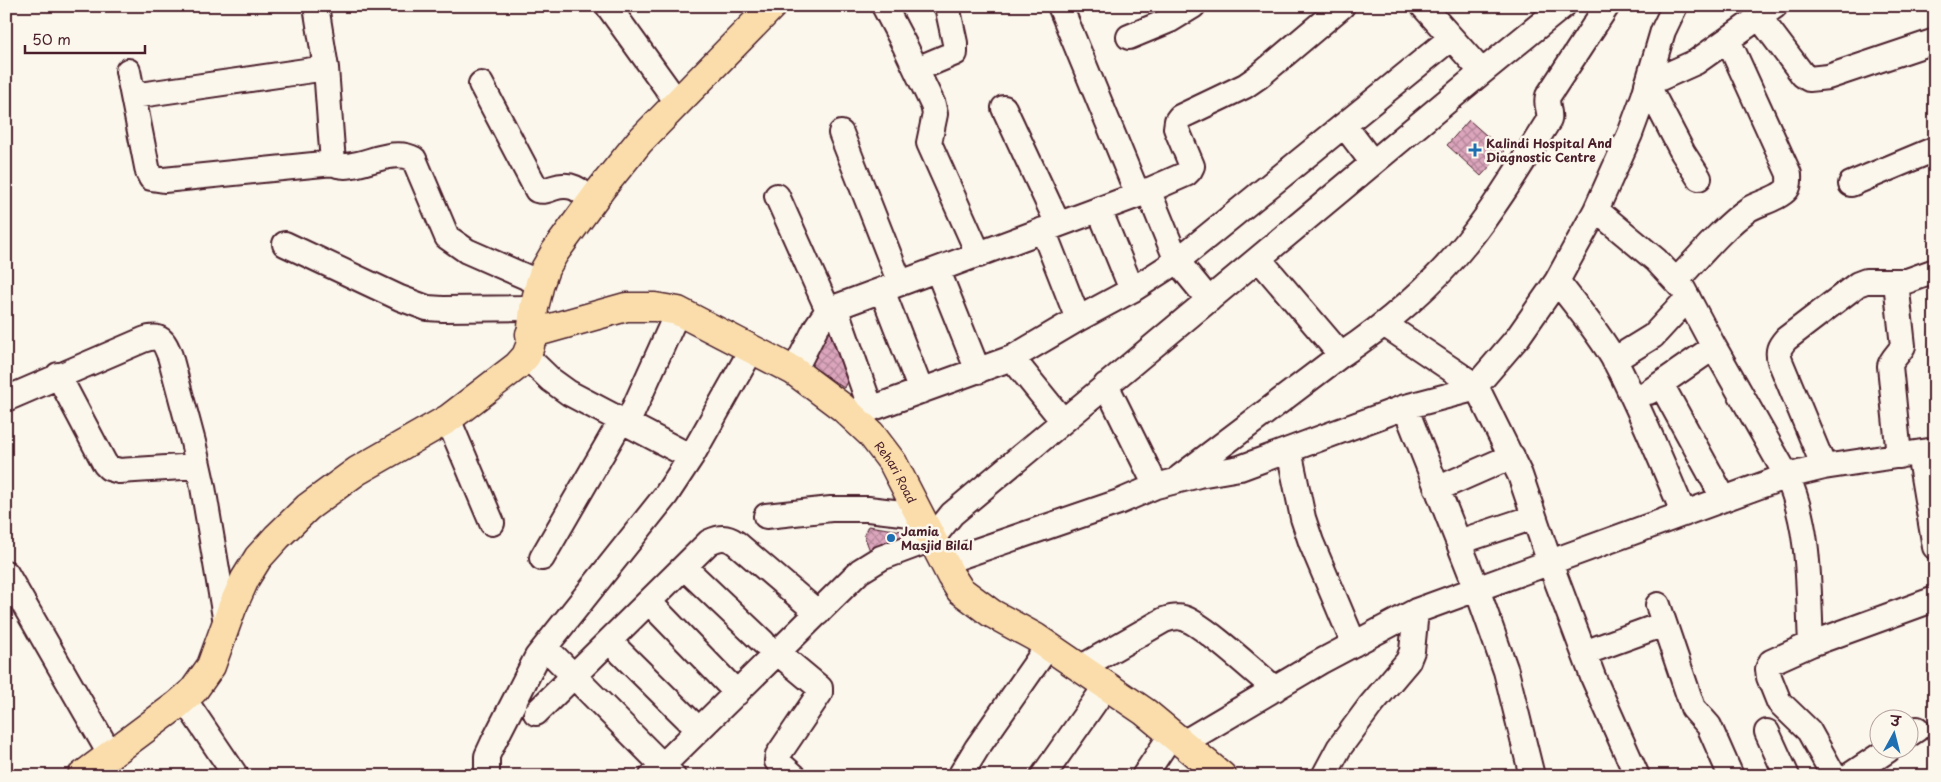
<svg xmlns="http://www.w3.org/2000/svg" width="1941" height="782" font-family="'Playpen Sans','Playpen Sans Deva',sans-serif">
	<defs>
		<pattern id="building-cross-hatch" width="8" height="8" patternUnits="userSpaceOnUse" patternTransform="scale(1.25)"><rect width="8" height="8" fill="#dba5bc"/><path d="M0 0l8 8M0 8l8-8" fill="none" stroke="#b48699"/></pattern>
	</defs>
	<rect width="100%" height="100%" fill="#fbf7ec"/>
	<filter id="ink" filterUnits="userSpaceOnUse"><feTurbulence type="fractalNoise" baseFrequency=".02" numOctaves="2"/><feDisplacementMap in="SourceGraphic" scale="10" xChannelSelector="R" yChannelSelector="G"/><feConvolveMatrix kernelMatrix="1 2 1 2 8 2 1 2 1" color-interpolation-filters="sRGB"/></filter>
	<g filter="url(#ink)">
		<path fill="url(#building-cross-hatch)" stroke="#4a1f2b" d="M1469 120 1504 151 1481 176 1447 145Z
			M826 329H833L848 379 844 388 806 362Z
			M868 526 916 533 872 556 864 535Z"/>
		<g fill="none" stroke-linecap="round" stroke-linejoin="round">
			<g stroke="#4a1f2b" stroke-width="28">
				<path id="minor" d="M316 6 326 68 333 163C353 175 389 145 414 159L447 237 467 251 540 283
					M608 6 677 102
					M884 6 905 46 933 105 935 114 929 143 979 255
					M1060 6 1138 195
					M1423 6 1482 72
					M1760 18 1803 75 1809 79 1828 77 1935 41
					M1129 37 1170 20 1193 6
					M917 69 955 53V43L947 6
					M128 71 148 172 151 178 164 180 333 163
					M481 84 537 190C543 192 548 190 553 188 571 182 580 189 592 202
					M133 96 326 68
					M1004 108 1058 224
					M1344 125 1373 163
					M841 133 900 283
					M1699 178 1683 153 1647 84 1696 62 1775 6
					M1851 184 1935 149
					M1148 190 1177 261 1209 300
					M777 196 828 310
					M1099 209 1132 290
					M1596 210 1656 260 1683 289 1714 347 1787 476C1811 529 1808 588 1811 644
					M1043 230 1078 319
					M285 244 400 298 427 308 443 309 534 308
					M1259 259 1341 355
					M938 271 978 371
					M1677 280C1700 256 1722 228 1749 209 1759 203 1780 198 1787 189 1790 185 1789 179 1789 174L1728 40
					M1557 281C1577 307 1599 333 1615 361 1641 410 1662 463 1684 514
					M1896 282 1903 346C1899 354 1892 358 1890 366L1899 456
					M882 290 921 391
					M835 307 871 409
					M1384 324 1476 386 1520 475 1550 563 1593 677 1637 776
					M526 356 551 380 569 393 691 457
					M1012 358 1063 421
					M1614 360 1653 336 1688 298
					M794 371 817 326 828 310 1138 195 1186 174 1190 170 1192 166 1176 128 1177 121 1180 117 1245 86 1258 77 1342 6
					M58 375 105 464 109 468 119 471 198 466
					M1661 384 1724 499
					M1106 385 1156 486
					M1649 392 1714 347
					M6 399 143 340C161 333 164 341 170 356L193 442 203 487 226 623
					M1405 407 1477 589 1506 671 1532 776
					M851 416 1012 358 1078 319 1132 290 1177 261 1451 38
					M448 419 492 523
					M627 424 678 311
					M1289 450 1303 518 1311 542 1354 644
					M1919 453 1935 547
					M1824 467 1780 361C1777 351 1779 347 1786 339L1858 284 1866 281H1907L1935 271
					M1180 477 1341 355C1385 326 1436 282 1468 241 1498 203 1523 161 1549 120 1551 111 1545 105 1548 96L1607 6
					M1437 489 1512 456
					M766 516 831 509H868L919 515
					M1459 542 1534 517
					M542 558 621 421
					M944 562 1119 502 1156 486 1199 475 1240 468 1405 407 1466 391 1476 386 1518 337 1557 281 1596 210 1630 134 1644 96 1663 31 1675 6
					M684 567 763 642
					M6 573 110 754
					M649 602 737 693
					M1658 605 1693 708 1709 726 1731 776
					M609 641 699 730
					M545 647 673 776
					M778 653 820 688V693L778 755 777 761 794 776
					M1584 653 1664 624
					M1080 668 1164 620C1170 618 1177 616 1183 618 1201 622 1257 674 1275 689
					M184 699 236 776
					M536 713 709 542C720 537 726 536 736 543L818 613
					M1767 732 1787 776
					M1908 735 1917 729
					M1183 743 1320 662 1416 611 1787 476 1824 467 1935 450
					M487 776V756L493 743 537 657 666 495 691 457 752 349
					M652 776 860 571 881 558 932 539 952 514 1482 72 1563 6
					M960 776 977 748 1048 646
					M1043 776 1106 686
					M1144 776 1172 734
					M1324 776 1339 748 1370 706 1408 661 1412 651 1416 611
					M1834 776 1809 731 1779 702 1769 677 1768 669 1771 662 1811 644 1935 599
					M1849 776 1888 750"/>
			</g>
			<g stroke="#4a1f2b" stroke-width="31">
				<g id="major">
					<path id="s1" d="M530 334 626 307H655L678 311 794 371 842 407 871 434 893 463 951 576 960 590 991 613 1035 637 1145 712 1222 776"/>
					<path d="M82 776 177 705 194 690 211 666 232 608 245 579 258 558 277 537 308 507 357 471 448 419 517 366 526 356 530 346 534 308 540 283 545 269 555 252 601 189 639 142 772 6"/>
				</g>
			</g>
			<use href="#minor" stroke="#fbf7ec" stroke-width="24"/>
			<use href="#major" stroke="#faddab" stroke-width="28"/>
		</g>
	</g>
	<g fill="#1f6fb2" stroke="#fbf7ec" stroke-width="2">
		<path d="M1472.5 142.5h5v5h5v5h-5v5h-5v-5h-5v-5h5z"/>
		<circle cx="891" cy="538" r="5"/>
	</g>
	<g text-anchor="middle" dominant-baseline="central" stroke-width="5" stroke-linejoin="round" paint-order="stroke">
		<g font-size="12" font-weight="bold" fill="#4a1f2b" stroke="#fbf7ec" text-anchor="start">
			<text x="1486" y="143">Kalindi Hospital And<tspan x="1486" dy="14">Diagnostic Centre</tspan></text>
			<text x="901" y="531">Jamia<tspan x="901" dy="14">Masjid Bilal</tspan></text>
		</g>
		<g font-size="12" fill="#4a1f2b" stroke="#fbf7ec">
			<text stroke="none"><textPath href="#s1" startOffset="428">Rehari Road</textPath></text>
		</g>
	</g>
	<rect width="1941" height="782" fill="none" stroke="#fbf7ec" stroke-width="25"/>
	<rect x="12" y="12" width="1916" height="757" fill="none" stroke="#4a1f2b" stroke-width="2" filter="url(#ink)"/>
	<g transform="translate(1894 734) rotate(7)"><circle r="24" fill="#fbf7ec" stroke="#b4a19f"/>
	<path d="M0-4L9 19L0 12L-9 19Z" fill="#1f6fb2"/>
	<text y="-8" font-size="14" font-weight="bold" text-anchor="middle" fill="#4a1f2b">उ</text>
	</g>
	<path d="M25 45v8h120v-8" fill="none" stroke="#4a1f2b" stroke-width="2.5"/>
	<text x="32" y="45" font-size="15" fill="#4a1f2b" stroke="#fbf7ec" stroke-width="4" paint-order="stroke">50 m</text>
</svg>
